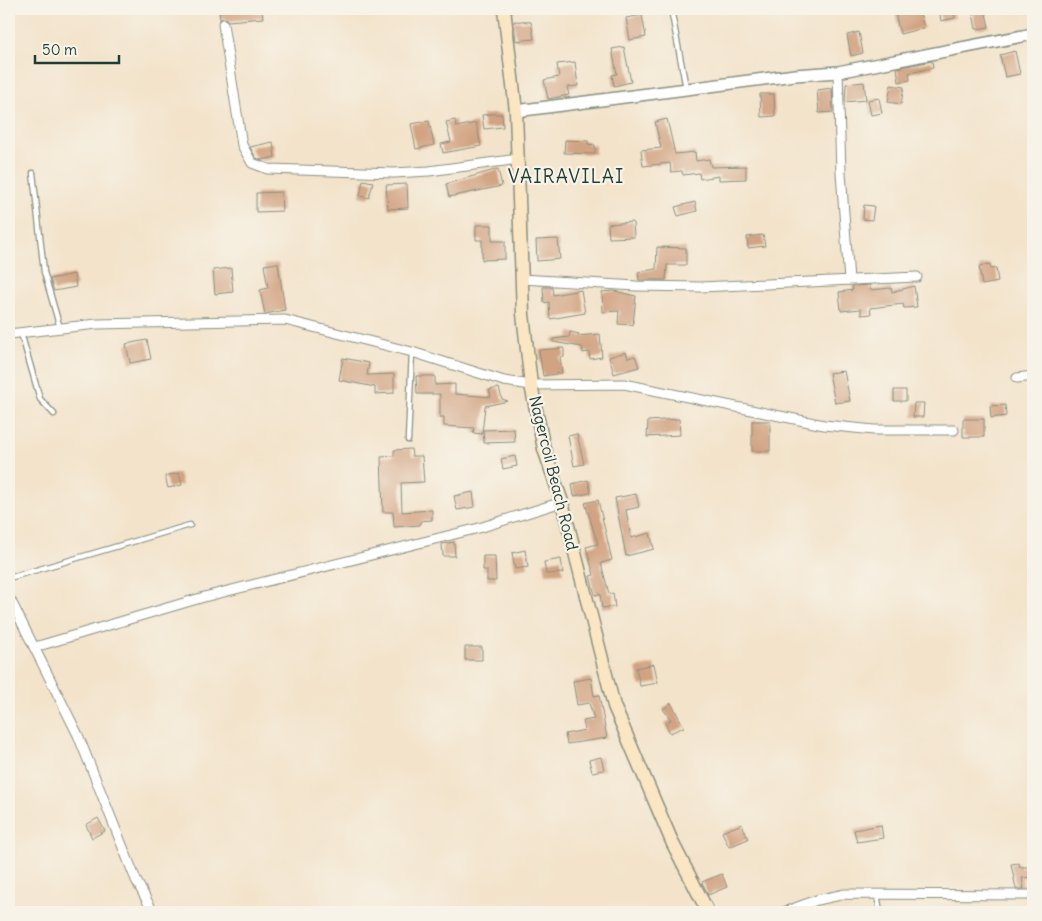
<svg xmlns="http://www.w3.org/2000/svg" width="1042" height="921" font-family="Delius,sans-serif">
	<rect width="100%" height="100%" fill="#f7f3e8"/>
	<filter id="ink" filterUnits="userSpaceOnUse"><feTurbulence type="fractalNoise" baseFrequency=".02" numOctaves="2"/><feDisplacementMap in="SourceGraphic" scale="10" xChannelSelector="R" yChannelSelector="G"/><feConvolveMatrix kernelMatrix="1 2 1 2 8 2 1 2 1" color-interpolation-filters="sRGB"/></filter>
	<filter id="wash" filterUnits="userSpaceOnUse"><feTurbulence type="fractalNoise" baseFrequency=".0096" numOctaves="4" result="noise"/><feDisplacementMap in="SourceGraphic" scale="20" xChannelSelector="R" yChannelSelector="G"/><feGaussianBlur stdDeviation="1.12" result="paint"/><feColorMatrix in="noise" values="0 0 0 0 0 0 0 0 0 0 0 0 0 0 0 0 0 1.4 0 .05"/><feComposite in="paint" operator="in"/></filter>
	<g filter="url(#wash)">
		<rect width="100%" height="100%" fill="#f3e3cb"/>
		<g id="blocks">
			<path fill="#d2a382" d="M246 9H262L263 18 228 21 225 18 220 19 219 11Z
				M908 9H919L924 28 900 34 895 12Z
				M939 9H953L955 18 941 21Z
				M972 9H985L989 27 976 29Z
				M642 15 646 37 630 40 626 18Z
				M514 21 531 22 534 39 516 41Z
				M859 32 863 53 851 56 847 35Z
				M624 47 631 82 614 86 612 75 617 74 612 49Z
				M1015 51 1020 74 1005 77 1000 55Z
				M932 61 933 68 909 73 910 80 899 82 897 68Z
				M575 62 578 86 567 87 569 95 548 99 544 80 559 77 557 64Z
				M864 82 866 100 845 102 846 84Z
				M891 85 904 87 901 104 888 102Z
				M832 88 833 112 819 113 817 90Z
				M760 94H774L775 116 761 117Z
				M879 98 882 113 871 115 868 100Z
				M492 114H502L503 127 484 129 482 115Z
				M667 119 675 154 695 152 696 161 709 159 711 167 746 166V179L719 180V176L700 179 699 173 683 175 682 171 671 172 670 163 643 166 641 150 661 148 655 122Z
				M455 120 456 127 476 123 481 146 443 153 441 144 451 142 446 122Z
				M429 121 434 145 416 149 411 124Z
				M565 140 588 141V144L595 145V154L564 153Z
				M273 142 275 157 262 160 256 158 250 147Z
				M498 169 502 186 449 197 446 184Z
				M363 180 373 182 369 198 360 196Z
				M407 184 408 208 388 209 386 185Z
				M281 192 282 211 256 212V193Z
				M695 202 697 211 678 216 675 207Z
				M864 205 874 206 872 220 863 219Z
				M633 222 634 237 609 238 608 224Z
				M476 225H492V241H505V259L482 260V240H476Z
				M763 235 765 246 748 248 747 237Z
				M558 239 560 259 537 261 536 240Z
				M657 247 686 248V265H667L666 280H639L638 272 656 269Z
				M278 263 285 310 265 314 260 290 268 288 264 265Z
				M990 264 991 269 996 268 998 282 982 285 979 266Z
				M231 268 233 292 215 294 213 270Z
				M74 274 76 287 54 291 50 279Z
				M870 285V290L891 288 892 292 914 286 917 307 904 308 903 304 870 308 871 314 861 315V309L841 311 839 292 853 290 852 286Z
				M543 287H552L553 295 581 290 585 313 550 319 549 302 544 303Z
				M614 291 636 296 633 325 618 324 619 311 603 312 602 292Z
				M570 332 579 334 578 336 600 334 602 357 590 359 589 352 583 353 582 347 553 342V339L569 337Z
				M147 340 151 359 130 363 126 344Z
				M564 348V357H560L562 373 543 376 539 350Z
				M626 352 628 358 635 356 639 367 614 374 609 357Z
				M343 358 369 363 367 375 394 374V393L375 394V387L339 380Z
				M844 371 850 401 835 403 829 373Z
				M416 376H435V385L455 384V394L491 397 489 390 499 388 502 399 508 401 485 406 482 434 473 433 474 428 444 426V417H440V394H417Z
				M894 390H906V401H894Z
				M914 403H924L923 417H913Z
				M1005 405 1006 416 991 418 990 406Z
				M679 419 680 435 647 437 648 421Z
				M963 419H984V437H963Z
				M752 421H770V451H752Z
				M514 429 515 442 484 443 483 430Z
				M577 434 584 464 574 466 568 436Z
				M411 449 412 456H422L424 482 401 483 402 512 432 510V520L420 521V525L394 527 393 512H383L381 457 394 456V450Z
				M515 456 517 466 503 469 501 459Z
				M179 473 182 485 168 488 165 476Z
				M588 480 591 493 574 496 572 484Z
				M473 492 475 507 457 510 454 496Z
				M636 494 639 507 626 510 631 538 650 533 654 549 626 556 615 498Z
				M598 500 612 560 601 563 609 594 613 593 615 607 602 608 600 594 595 595 590 576 594 575 586 547 598 544 585 503Z
				M454 542 455 556H443L442 544Z
				M525 550 528 567 515 569 512 553Z
				M483 556H495L496 581H487V570H483Z
				M561 559 563 573 546 574 544 562Z
				M465 647H482V660H465Z
				M654 664 658 683 640 686 636 668Z
				M591 678 594 696 599 695 607 738 567 744 565 734 585 730 583 721 594 719 589 703 577 705 573 681Z
				M671 703 684 727 670 733 665 723 671 720 663 709Z
				M601 757 604 770 592 772 589 760Z
				M98 818 105 831 92 838 86 825Z
				M742 824 748 839 729 847 722 832Z
				M881 825 883 838 857 842 854 830Z
				M1019 863 1020 867H1033V877L1022 878 1024 889H1016L1011 864Z
				M722 874 727 887 708 895 702 882Z"/>
		</g>
	</g>
	<g filter="url(#ink)">
		<use href="#blocks" fill-opacity="0" stroke="#899080" stroke-width="1"/>
		<g fill="none" stroke-linecap="round" stroke-linejoin="round">
			<g stroke="#899080" stroke-width="7">
				<path id="service" d="M671 9 686 88
					M33 173 44 272 60 328
					M21 333 40 399 54 414
					M408 440 412 352
					M9 578 190 525
					M877 894 880 912"/>
			</g>
			<g stroke="#899080" stroke-width="11">
				<path id="minor" d="M223 24 242 145 252 163 268 169 394 173 429 171 519 159
					M838 72 841 173 849 280
					M522 279 636 286 701 287 917 277
					M9 334 97 324 285 320 412 352 504 381 531 385 624 384 824 425 874 430H954
					M1017 378 1033 376
					M9 597 78 735 136 880 153 912
					M35 647 204 597 479 528 562 502
					M784 912 817 900 845 894 1033 895"/>
			</g>
			<g stroke="#899080" stroke-width="14">
				<path id="tertiary" d="M516 111 795 75 838 72 1033 34"/>
			</g>
			<g stroke="#899080" stroke-width="15">
				<path id="secondary" d="M504 9 516 111 523 314 531 385 544 449 562 502 614 706 673 844 708 912"/>
			</g>
			<use href="#service" stroke="#fff" stroke-width="4.5"/>
			<use href="#minor" stroke="#fff" stroke-width="9"/>
			<use href="#tertiary" stroke="#fff" stroke-width="11"/>
			<use href="#secondary" stroke="#fbe6c4" stroke-width="12"/>
		</g>
	</g>
	<g text-anchor="middle" dominant-baseline="central" stroke-width="4.5" stroke-linejoin="round" paint-order="stroke">
		<g font-size="16" fill="#1f3d34" stroke="#f7f3e8">
			<text transform="translate(554 473) rotate(76)">Nagercoil Beach Road</text>
		</g>
		<g font-size="19" letter-spacing="1" fill="#1f3d34" stroke="#f7f3e8">
			<text x="566" y="176">VAIRAVILAI</text>
		</g>
	</g>
	<rect width="1042" height="921" fill="none" stroke="#f7f3e8" stroke-width="30"/>
	<path d="M35 55v8h84v-8" fill="none" stroke="#1f3d34" stroke-width="2.5"/>
	<text x="42" y="55" font-size="15" fill="#1f3d34" stroke="#f7f3e8" stroke-width="4" paint-order="stroke">50 m</text>
</svg>
